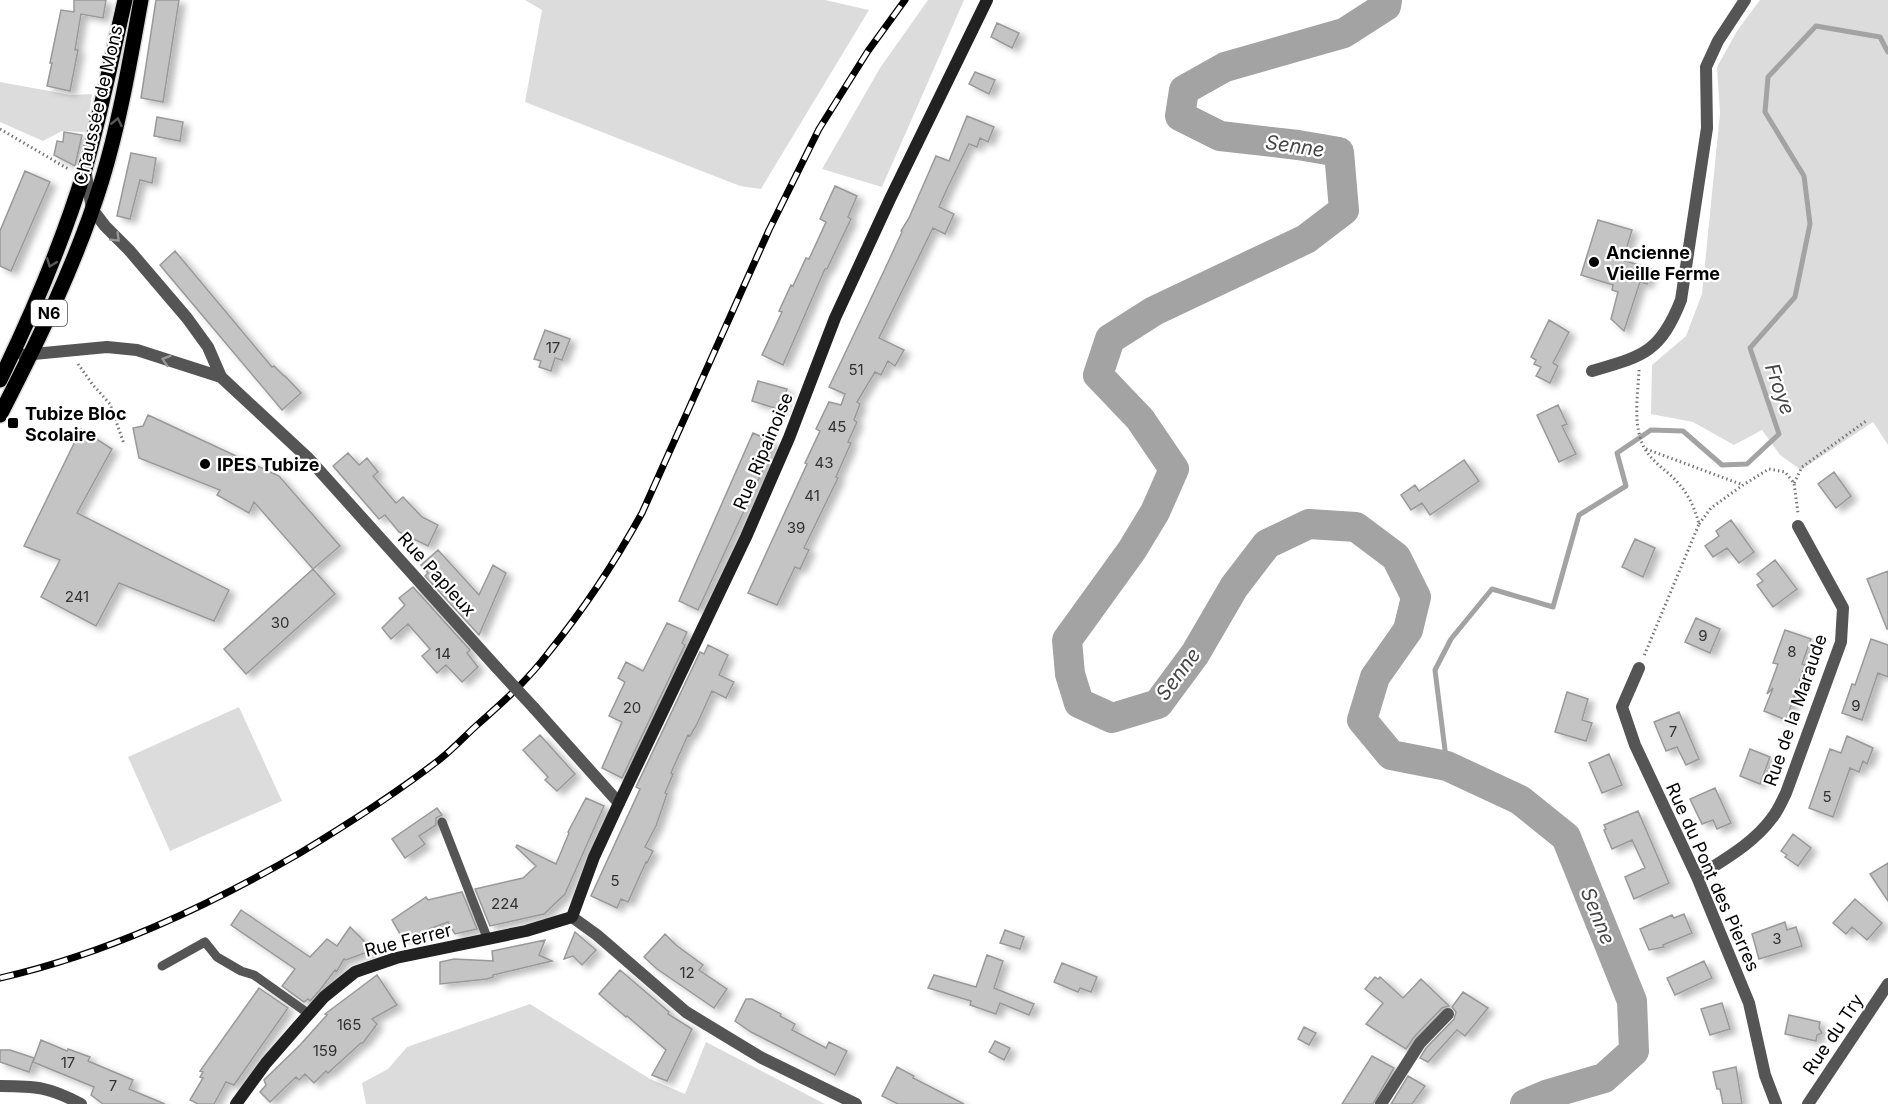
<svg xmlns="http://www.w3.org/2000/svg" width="1888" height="1104" font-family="Inter,sans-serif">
	<defs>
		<filter id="shadow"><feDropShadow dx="6" dy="4" stdDeviation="3" flood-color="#0004"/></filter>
	</defs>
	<rect width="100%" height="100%" fill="#fff"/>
	<path fill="#dcdcdc" d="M525 0H825L869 10 761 189 740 186 525 102 542 10Z
		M928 0H964L882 187 822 169 880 68Z
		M1760 0H1888V445L1873 422 1801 470 1780 455 1762 430 1734 445 1693 422 1651 414 1652 365 1686 336 1702 294 1720 113 1717 67 1737 31Z
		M0 82 71 95 92 94 87 132 62 131 43 141 0 122Z
		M239 707 282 801 170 851 128 757Z
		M530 1004 650 1079 685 1094 706 1042 825 1104H366L362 1083 388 1069 407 1047Z"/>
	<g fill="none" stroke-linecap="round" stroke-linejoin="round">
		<path stroke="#a3a3a3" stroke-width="5" d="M1447 766 1435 670 1451 639 1492 589 1553 607 1579 515 1626 486 1617 453 1651 430 1683 431 1722 465 1747 464 1779 434 1750 348 1795 297 1810 224 1804 176 1765 112 1768 77 1816 26 1880 37 1888 52"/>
		<path stroke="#a3a3a3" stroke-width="30" d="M1387 0 1386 6 1344 33 1225 67 1184 90 1180 116 1220 136 1298 145 1339 152 1344 210 1306 239 1154 311 1110 339 1098 375 1140 419 1174 469 1155 512 1132 550 1067 640 1070 674 1079 703 1112 718 1158 704 1195 654 1234 587 1267 544 1309 524 1356 527 1396 557 1416 597 1408 630 1375 677 1362 720 1391 755 1447 766 1520 800 1566 837 1632 1001 1634 1051 1604 1078 1546 1095 1525 1104"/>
	</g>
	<path fill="#c4c4c4" stroke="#999" stroke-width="1.5" filter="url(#shadow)" d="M74 0H106L103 18 81 14 75 50H78L70 91 47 86 52 63H50L61 10 74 12Z
		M156 0H179L163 102 141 98Z
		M997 23 1019 33 1012 48 991 37Z
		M975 72 995 80 989 94 969 84Z
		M967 116 994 127 988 142 980 138 977 147 969 144 947 189 939 207 954 214 945 234 933 228 879 338 904 350 895 366 888 361 881 375 875 372 857 402 860 404 854 420 857 422 848 442 851 443 836 477 838 478 804 548 809 550 800 569 795 567 777 605 748 593 807 464 805 463 820 431 816 429 829 402 841 405 845 394 829 387 839 366 883 273 902 232 901 231 909 218 936 156 949 161Z
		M157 117 183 122 180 141 154 136Z
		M64 132 82 135 75 166 54 155 57 141 63 142Z
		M131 153 156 158 152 183 140 180 130 219 117 216Z
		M25 171 50 182 11 271 0 266V231Z
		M835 186 857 196 848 217 851 219 827 269H825L783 365 762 355 782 312 779 311 791 285 793 286 806 258 809 259 826 222 820 219Z
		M1598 220 1632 230 1623 260 1651 269 1647 284 1640 282 1624 331 1611 319 1618 292 1612 290 1613 285 1581 275Z
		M175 251 272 367 274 366 284 376H285L301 393 282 410 160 265Z
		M1549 320 1569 332 1553 363 1558 366 1550 383 1536 376 1541 367 1534 364 1536 360 1531 357Z
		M545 330 570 339 562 360 555 358 551 371 539 367 541 361 534 359Z
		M758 381 787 389 781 410 752 401Z
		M1558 405 1567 424 1562 426 1576 454 1559 462 1537 415Z
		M148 415 279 476 340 546 313 569 254 502 249 513 217 495 220 490 139 458 133 428 143 426Z
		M81 429 112 449 77 513 229 590 214 621 119 583 96 626 41 597 60 560 24 546Z
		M753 433 772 441V446L767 456 769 457 698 610 679 601Z
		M348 453 359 465 367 458 378 472 373 476 396 503 403 497 422 517 438 525 428 546 399 532 385 515 379 519 333 466Z
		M1464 460 1479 481 1430 515 1422 503 1411 510 1401 495 1415 485 1419 491Z
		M1834 472 1851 496 1836 508 1818 484Z
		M1731 520 1754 552 1739 563 1727 548 1713 557 1705 546 1719 536 1716 531Z
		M1635 539 1655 548 1643 577 1622 567Z
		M438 550 479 595 493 565 506 573 479 635 425 576 428 573 421 565Z
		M1775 560 1797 589 1773 607 1757 585 1763 581 1757 574Z
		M313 569 335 594 246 674 224 649Z
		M1888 571V629H1887L1867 579Z
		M413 587 470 650 467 653 478 667 462 682 446 665 437 673 422 656 430 649 408 624 391 639 382 628 405 605 399 598Z
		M1696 618 1720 629 1710 653 1685 642Z
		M667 623 687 632 682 643 685 645 622 778 602 768 622 722 609 716 625 682 618 678 626 662 643 671Z
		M1785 630 1811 639 1802 664 1805 665 1786 720 1764 711 1773 688 1767 694 1778 664 1773 663Z
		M1871 639 1888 645V677L1878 673 1862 720 1842 713 1852 684 1855 685Z
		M708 645 728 655 719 675 734 682 726 698 712 691 697 724 690 736 688 735 671 773 673 774 665 793 667 794 656 826 645 847 653 851 647 863 646 862 628 902 621 899 617 908 591 896 640 789 636 787 700 652 704 654Z
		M1567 692 1588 699 1582 720 1592 723 1586 741 1555 732Z
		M1679 712 1699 759 1686 765 1677 747 1666 751 1654 722Z
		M540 735 575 774 557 791 545 780 548 777 523 750Z
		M1847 736 1873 748 1867 764 1863 761 1859 772 1850 768 1833 817 1809 808 1830 749 1841 753Z
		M1750 749 1770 757 1760 784 1740 776Z
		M1609 754 1622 785 1602 793 1589 763Z
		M1715 788 1731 823 1717 829 1713 820 1702 824 1690 799Z
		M586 798 604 806 565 894 544 914 490 926 475 889 523 878 536 866 516 847 517 845 556 864 569 833 568 832Z
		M437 808 442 815 436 818V825L419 836 425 844 405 858 392 839Z
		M1638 811 1669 883 1634 899 1625 877 1645 868 1632 840 1612 849 1604 830 1606 829 1604 825Z
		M1793 834 1811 848 1798 866 1785 857 1787 855 1781 851Z
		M1888 863V901L1870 874Z
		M462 892 477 929 455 934 448 922 403 939 392 920 426 897 428 900Z
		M1855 899 1882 923 1867 940 1852 927 1846 934 1833 923Z
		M241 910 310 957 327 939 337 946 350 927 373 950 346 960 344 959 337 971 335 970 320 990 310 1001 308 999 304 1002 282 986 295 969 231 925Z
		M1684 914 1692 933 1663 945 1664 947 1649 950 1640 929 1672 915 1674 918Z
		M1785 922 1787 930 1796 927 1802 946 1759 959 1752 934Z
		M1005 930 1024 937 1020 949 1000 943Z
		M575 932 596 950 582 965 573 956 564 959Z
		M665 934 676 945 703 965 699 970 727 989 714 1008 657 969 644 957Z
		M545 940 539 955 552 961 493 975V977L487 979 440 984V962L454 959 493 961 492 951Z
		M987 955 1003 961 994 988 1034 1004 1029 1015 1000 1003 996 1014 970 1005 971 1001 928 988 934 975 976 987Z
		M1704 961 1712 978 1675 995 1667 978Z
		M1062 963 1097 977 1091 992 1080 988 1078 992 1054 982Z
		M620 970 669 1012 668 1014 692 1029 667 1081 652 1075 666 1050 627 1016 626 1017 599 994Z
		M377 975 397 1005 372 1019 377 1024 363 1043H361L328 1073 326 1071 314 1083 305 1074 299 1080 296 1077 270 1102 260 1092 266 1085 264 1080 300 1045 327 1015 325 1014Z
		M1375 977 1378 979 1380 977 1403 998 1421 979 1449 1006 1442 1008 1414 1037 1406 1049 1366 1024 1383 1003 1365 989Z
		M259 988 288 1008 234 1085 226 1082 214 1104H198L190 1100 203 1078 200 1077 203 1072 200 1071Z
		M1463 992 1488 1008 1465 1036 1457 1030 1428 1062 1420 1058 1426 1048 1454 1019 1456 1012 1452 1007Z
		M746 999H752L781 1014 780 1016 795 1024 792 1030 826 1048 829 1042 847 1051 835 1075 751 1032 735 1021Z
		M1722 1003 1730 1029 1710 1035 1701 1009Z
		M1789 1015 1820 1022 1819 1028 1822 1033 1817 1035 1816 1041 1785 1034Z
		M1304 1027 1316 1033 1309 1045 1298 1039Z
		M41 1040 67 1051 68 1049 90 1057 88 1061 133 1080 129 1089 165 1104H103L91 1095 94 1087 33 1062Z
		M995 1041 1010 1048 1004 1060 989 1052Z
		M0 1050H10L34 1058 29 1072 0 1062Z
		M1372 1056 1394 1068 1373 1104H1342Z
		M897 1067 914 1076 913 1078 964 1104H898L882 1096Z
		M1736 1067 1742 1104H1723L1720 1089H1717L1713 1072Z
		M1408 1076 1425 1086 1412 1104H1391Z"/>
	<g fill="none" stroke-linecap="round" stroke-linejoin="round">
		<g stroke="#dbdbdb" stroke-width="18">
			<path id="primary" d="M0 380C33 312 63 241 85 169 101 113 112 56 125 0
				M0 415C39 339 77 261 102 180 120 121 130 60 141 0"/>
		</g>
		<path stroke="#777" stroke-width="3" stroke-dasharray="1.5 3" stroke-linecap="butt" d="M0 129 70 170
			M78 364 93 385 110 404 124 444
			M1639 370C1638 395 1632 426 1645 449 1653 463 1668 471 1678 483 1689 495 1695 509 1699 524L1644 656
			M1646 449 1743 485
			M1794 483 1802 467 1866 421
			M1699 524 1711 508 1743 485 1769 469 1785 472 1794 483 1798 513"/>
		<path stroke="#555" stroke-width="9" d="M442 822 488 940
			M162 966 205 942 217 957 241 971 254 975 309 1014"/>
		<path stroke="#555" stroke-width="12" d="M85 169 92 209 105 226 129 250 187 318 208 347 221 377 309 459 497 668
			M23 355 107 347 137 350 221 377
			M1592 371C1643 356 1660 353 1681 300L1707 128 1706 67 1718 41 1745 0
			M1639 668 1622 707 1635 745 1697 877 1749 1003 1765 1075 1776 1104
			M534 708 619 803
			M1697 877C1723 860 1753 844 1772 818 1778 811 1782 801 1786 793L1841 642 1843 608 1798 526
			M572 917 597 935 686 1012 762 1058 856 1104
			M0 1086C36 1086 49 1087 81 1104
			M1381 1104 1420 1043 1448 1014
			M1808 1104 1888 984"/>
		<path stroke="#222" stroke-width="12" d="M236 1104 266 1063 300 1024 324 997 355 972 396 958 526 931 572 917 594 857 619 803 746 537 789 438 835 318 890 199 987 0"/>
		<use href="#primary" stroke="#000" stroke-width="15"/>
		<g stroke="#000" stroke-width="7">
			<path id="rail" d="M0 978C106 954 206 907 300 853 348 824 395 794 439 760 452 750 464 737 476 726 502 703 528 680 549 652 584 609 615 562 642 513L769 230 819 129 868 51 905 0"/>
		</g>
		<use href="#rail" stroke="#fff" stroke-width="4.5" stroke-dasharray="14" stroke-linecap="butt"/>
		<path stroke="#555" stroke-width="12" d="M497 668 534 708"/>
	</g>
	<defs><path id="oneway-chevron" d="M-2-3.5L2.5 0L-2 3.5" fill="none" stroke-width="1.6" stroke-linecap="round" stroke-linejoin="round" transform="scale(1.5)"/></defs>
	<g stroke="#595959">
		<use href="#oneway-chevron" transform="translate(117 122) rotate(-78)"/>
		<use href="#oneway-chevron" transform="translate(51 263) rotate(111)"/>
	</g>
	<g stroke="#999">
		<use href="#oneway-chevron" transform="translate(116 238) rotate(45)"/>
		<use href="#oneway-chevron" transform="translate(166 360) rotate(-162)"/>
	</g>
	<g fill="#000" stroke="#fff" stroke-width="2">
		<circle cx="1594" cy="262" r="6"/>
		<rect x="7" y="417" width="12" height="12" rx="3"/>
		<circle cx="205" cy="464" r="6"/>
	</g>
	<g text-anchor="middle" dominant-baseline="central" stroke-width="4.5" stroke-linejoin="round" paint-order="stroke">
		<g font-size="15" fill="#313131">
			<text x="553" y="347">17</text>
			<text x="856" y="369">51</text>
			<text x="837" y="426">45</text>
			<text x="824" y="462">43</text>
			<text x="812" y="495">41</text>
			<text x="796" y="527">39</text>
			<text x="77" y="596">241</text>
			<text x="280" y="622">30</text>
			<text x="1703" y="635">9</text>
			<text x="1792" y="651">8</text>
			<text x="443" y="653">14</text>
			<text x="1856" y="705">9</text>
			<text x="632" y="707">20</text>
			<text x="1673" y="731">7</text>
			<text x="1827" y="796">5</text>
			<text x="615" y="880">5</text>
			<text x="505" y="903">224</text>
			<text x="1777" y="938">3</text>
			<text x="687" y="972">12</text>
			<text x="349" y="1024">165</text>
			<text x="325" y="1050">159</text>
			<text x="68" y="1062">17</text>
			<text x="113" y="1085">7</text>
		</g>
		<rect fill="#fff" stroke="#4c4c4c" stroke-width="1.5" x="31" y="300" width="36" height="26" rx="4.5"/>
		<g font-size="16" font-weight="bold" fill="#000">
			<text x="49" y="313">N6</text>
		</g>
		<g font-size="18" fill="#000" stroke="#fff">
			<text transform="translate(98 105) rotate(-77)">Chaussée de Mons</text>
			<text transform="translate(763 451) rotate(-67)">Rue Ripainoise</text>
			<text transform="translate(437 574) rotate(48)">Rue Papleux</text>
			<text transform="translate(1795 710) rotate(-71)">Rue de la Maraude</text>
			<text transform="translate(1713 877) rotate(66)">Rue du Pont des Pierres</text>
			<text transform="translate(408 940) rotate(-14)">Rue Ferrer</text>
			<text transform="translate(1833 1034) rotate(-56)">Rue du Try</text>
		</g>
		<g font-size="18" font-weight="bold" fill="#000" stroke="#fff" text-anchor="start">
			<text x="1606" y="252">Ancienne<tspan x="1606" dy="21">Vieille Ferme</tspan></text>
			<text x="25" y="413">Tubize Bloc<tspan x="25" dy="21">Scolaire</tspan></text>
			<text x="217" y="464">IPES Tubize</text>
		</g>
		<g font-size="20" font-style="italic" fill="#444" stroke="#fff">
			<text transform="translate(1295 146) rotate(8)">Senne</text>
			<text transform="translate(1780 389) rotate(71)">Froye</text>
			<text transform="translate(1178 674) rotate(-53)">Senne</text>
			<text transform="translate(1598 916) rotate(68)">Senne</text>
		</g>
	</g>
</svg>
